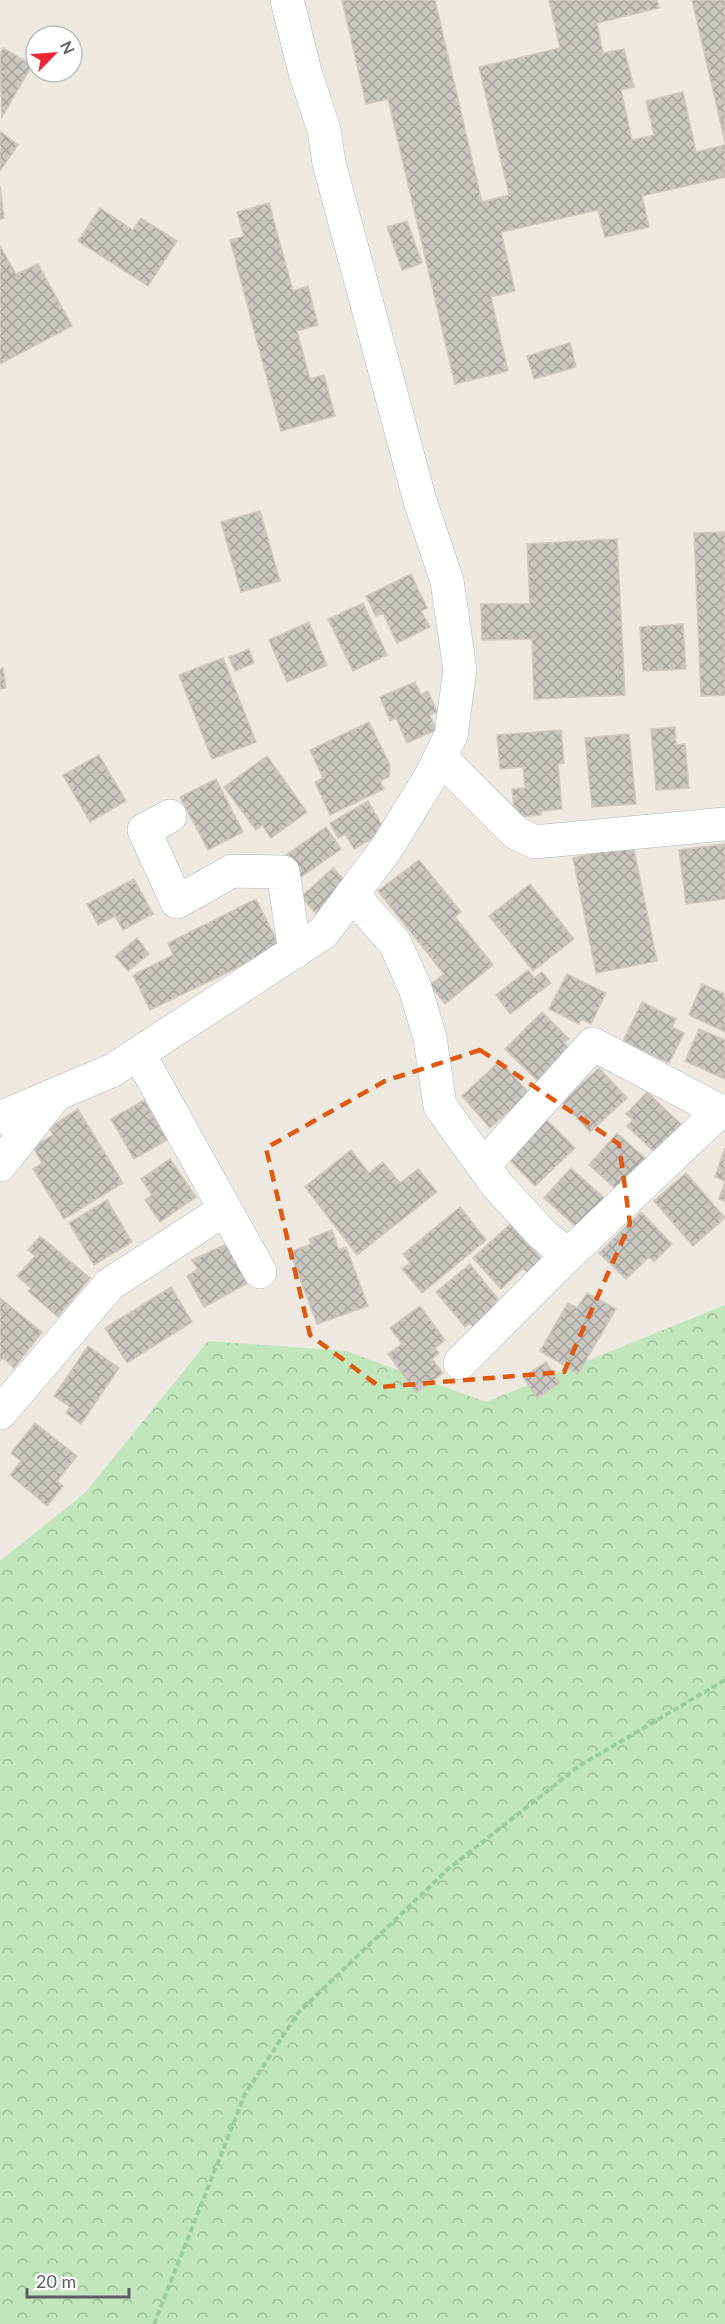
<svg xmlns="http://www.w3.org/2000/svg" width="725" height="2324" font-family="Lato,sans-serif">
	<defs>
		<pattern id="forest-crowns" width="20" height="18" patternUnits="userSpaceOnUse" patternTransform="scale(1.5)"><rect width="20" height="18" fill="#c2e6bb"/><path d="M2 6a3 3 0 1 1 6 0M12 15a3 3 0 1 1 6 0" fill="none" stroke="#a1be9b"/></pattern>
		<pattern id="building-cross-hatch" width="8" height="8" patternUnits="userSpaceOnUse" patternTransform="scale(1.5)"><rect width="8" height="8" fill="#c9c5bf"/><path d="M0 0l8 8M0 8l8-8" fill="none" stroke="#a6a39f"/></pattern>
	</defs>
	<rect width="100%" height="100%" fill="#ede8e0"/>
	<path fill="url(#forest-crowns)" d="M725 1305V2324H0V1561L85 1493 208 1341 346 1351 486 1402Z"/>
	<path fill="url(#building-cross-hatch)" stroke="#d1c8bf" stroke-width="1.5" d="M342 0H435L482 202 509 195 479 67 560 48 549 0H657L659 8 597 23 603 53 624 49 634 87 621 90 632 140 654 135 646 101 683 92 696 152 725 145V177L642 196 649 227 605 237 598 210 501 232 515 291 491 297 508 371 455 384 388 99 366 104Z
		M692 0H725V142Z
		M3 48 32 65 2 117 0 54Z
		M0 131 18 145 0 171Z
		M0 186 4 218 0 220Z
		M269 203 293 291 308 286 318 325 297 331 310 379 324 375 335 416 281 431 230 240 244 236 237 212Z
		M100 208 133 230 141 218 177 241 148 286 78 241Z
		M407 221 422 263 402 270 387 227Z
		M0 246 16 274 38 264 72 326 0 364Z
		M570 343 576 367 534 379 527 356Z
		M260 511 280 581 241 592 221 522Z
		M725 532V695L701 696 694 533Z
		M617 539 625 695 534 699 532 639 482 640 481 604H530L527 544Z
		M411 574 427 608 421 611 430 627 397 643 383 613 376 616 366 596Z
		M363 603 387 655 353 671 328 619Z
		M309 622 327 665 287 682 269 640Z
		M683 624 686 669 643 671 640 627Z
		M249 649 254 663 235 671 229 657Z
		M223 658 256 742 212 759 179 675Z
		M3 668 6 688 0 689V669Z
		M415 682 421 695 428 691 437 712 430 715 436 730 407 743 396 718 390 721 380 697Z
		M369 722 390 765 389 777 380 781 384 789 330 815 315 782 323 778 310 750Z
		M675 727 676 745 685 744 689 788 656 790 651 729Z
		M561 730 564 763 558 764 562 809 541 811V815L515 817 512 789 525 788 523 767 500 769 497 735Z
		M629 734 636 804 592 807 585 738Z
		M99 755 126 801 90 822 63 775Z
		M267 756 307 812 271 838 262 825 256 830 224 787Z
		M216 779 243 832 208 850 180 797Z
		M368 801 385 831 354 849 345 834 338 838 330 823Z
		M326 827 341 849 301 877 286 855Z
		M725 844V899L686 904 679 850Z
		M633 845 657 961 596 973 573 858Z
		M419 860 461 912 455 917 493 965 445 1004 430 985 444 974 378 891Z
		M333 868 350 886 318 916 301 897Z
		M134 879 153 914 123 930 115 916 98 925 87 904Z
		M530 884 574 939 533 971 489 916Z
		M256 899 280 947 150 1010 133 975 173 955 168 943Z
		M137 938 149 954 128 971 115 956Z
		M528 970 534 978 542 972 551 983 510 1014 496 995Z
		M567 974 606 993 591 1024 581 1019 579 1024 549 1009Z
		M702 984 725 994V1032L689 1015Z
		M642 1002 676 1019 672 1027 684 1033 669 1063 623 1041Z
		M542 1012 569 1039 564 1043 571 1050 539 1082 505 1049Z
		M699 1029 725 1040V1079L685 1061Z
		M500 1061 529 1093 490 1128 462 1096Z
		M599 1068 627 1098 590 1132 562 1102Z
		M647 1092 682 1125 655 1153 627 1126 633 1120 626 1114Z
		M144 1100 167 1140 134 1159 111 1119Z
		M78 1109 123 1183 64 1219 33 1169 42 1163 33 1147 53 1135 49 1128Z
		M545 1118 575 1148 535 1186 506 1156Z
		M617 1133 647 1160 619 1192 589 1165Z
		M725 1148V1181L715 1177Z
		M351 1150 369 1173 383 1162 400 1183 418 1169 437 1192 357 1255 305 1187Z
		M170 1159 196 1197 160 1222 145 1200 152 1195 141 1179Z
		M571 1168 611 1204 584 1234 544 1198Z
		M686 1173 725 1218 693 1246 654 1201Z
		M725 1182V1201L719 1199Z
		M107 1200 132 1242 94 1265 69 1223Z
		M460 1207 486 1240 422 1293 402 1269 410 1263 403 1254Z
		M641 1212 672 1244 654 1262 649 1257 626 1279 599 1253Z
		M510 1224 549 1267 534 1280 523 1268 501 1289 473 1258Z
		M332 1230 339 1250 346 1247 368 1306 317 1324 290 1252 311 1244 309 1239Z
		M40 1236 90 1278 58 1317 28 1291 31 1288 17 1276 35 1256 28 1250Z
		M226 1244 248 1283 204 1307 187 1276 198 1269 192 1260Z
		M470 1264 498 1299 495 1303 501 1310 476 1331 470 1323 465 1327 436 1292Z
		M171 1287 192 1322 127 1363 105 1328Z
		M587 1293 616 1309 578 1374 540 1351 568 1303 577 1308Z
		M0 1298 42 1332 14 1368 3 1358 0 1361Z
		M420 1306 445 1340 435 1348 439 1353 432 1359 443 1373 416 1393 388 1354 402 1344 390 1328Z
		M88 1346 119 1368 81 1424 66 1413 70 1407 54 1396Z
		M546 1362 560 1383 537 1398 523 1377Z
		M35 1423 77 1456 57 1481 63 1486 47 1506 10 1475 21 1461 11 1453Z"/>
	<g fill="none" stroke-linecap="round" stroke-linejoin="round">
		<g stroke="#b1b5b9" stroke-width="34">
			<path id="minor" d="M440 757 516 833 535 842 725 824
				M170 816 144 830 177 902 232 871 283 872 295 952
				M352 894 395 943 415 988 430 1038 440 1106 497 1185 542 1234 568 1255
				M139 1054 260 1272
				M0 1118 113 1070 323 933 386 849 431 776 451 735 460 670 447 581 420 501 329 163 324 130 305 72 287 0
				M0 1165 53 1098
				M483 1166 593 1044 725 1114
				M460 1363 568 1255 720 1111
				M0 1413 110 1284 224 1210"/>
		</g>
		<path stroke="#98ce9f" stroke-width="4" stroke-dasharray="6 3" stroke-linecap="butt" d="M154 2324 245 2094 298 2013 447 1870 579 1766 725 1680"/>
		<use href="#minor" stroke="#fff" stroke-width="33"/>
	</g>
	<path fill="none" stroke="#e15910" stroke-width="4.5" stroke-dasharray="12 8" stroke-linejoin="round" d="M480 1050 619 1144 630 1224 564 1372 380 1387 310 1335 266 1148 385 1081Z"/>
	<g transform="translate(54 54) rotate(65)"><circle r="28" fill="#ffffff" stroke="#bdbfc0" stroke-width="1.5"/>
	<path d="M0-4.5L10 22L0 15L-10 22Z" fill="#ed2636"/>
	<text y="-9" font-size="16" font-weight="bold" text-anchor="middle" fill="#595e62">N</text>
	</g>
	<path d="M27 2288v9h102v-9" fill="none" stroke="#595e62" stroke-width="3"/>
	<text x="36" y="2288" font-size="18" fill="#595e62" stroke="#ffffff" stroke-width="4.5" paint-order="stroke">20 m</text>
</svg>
